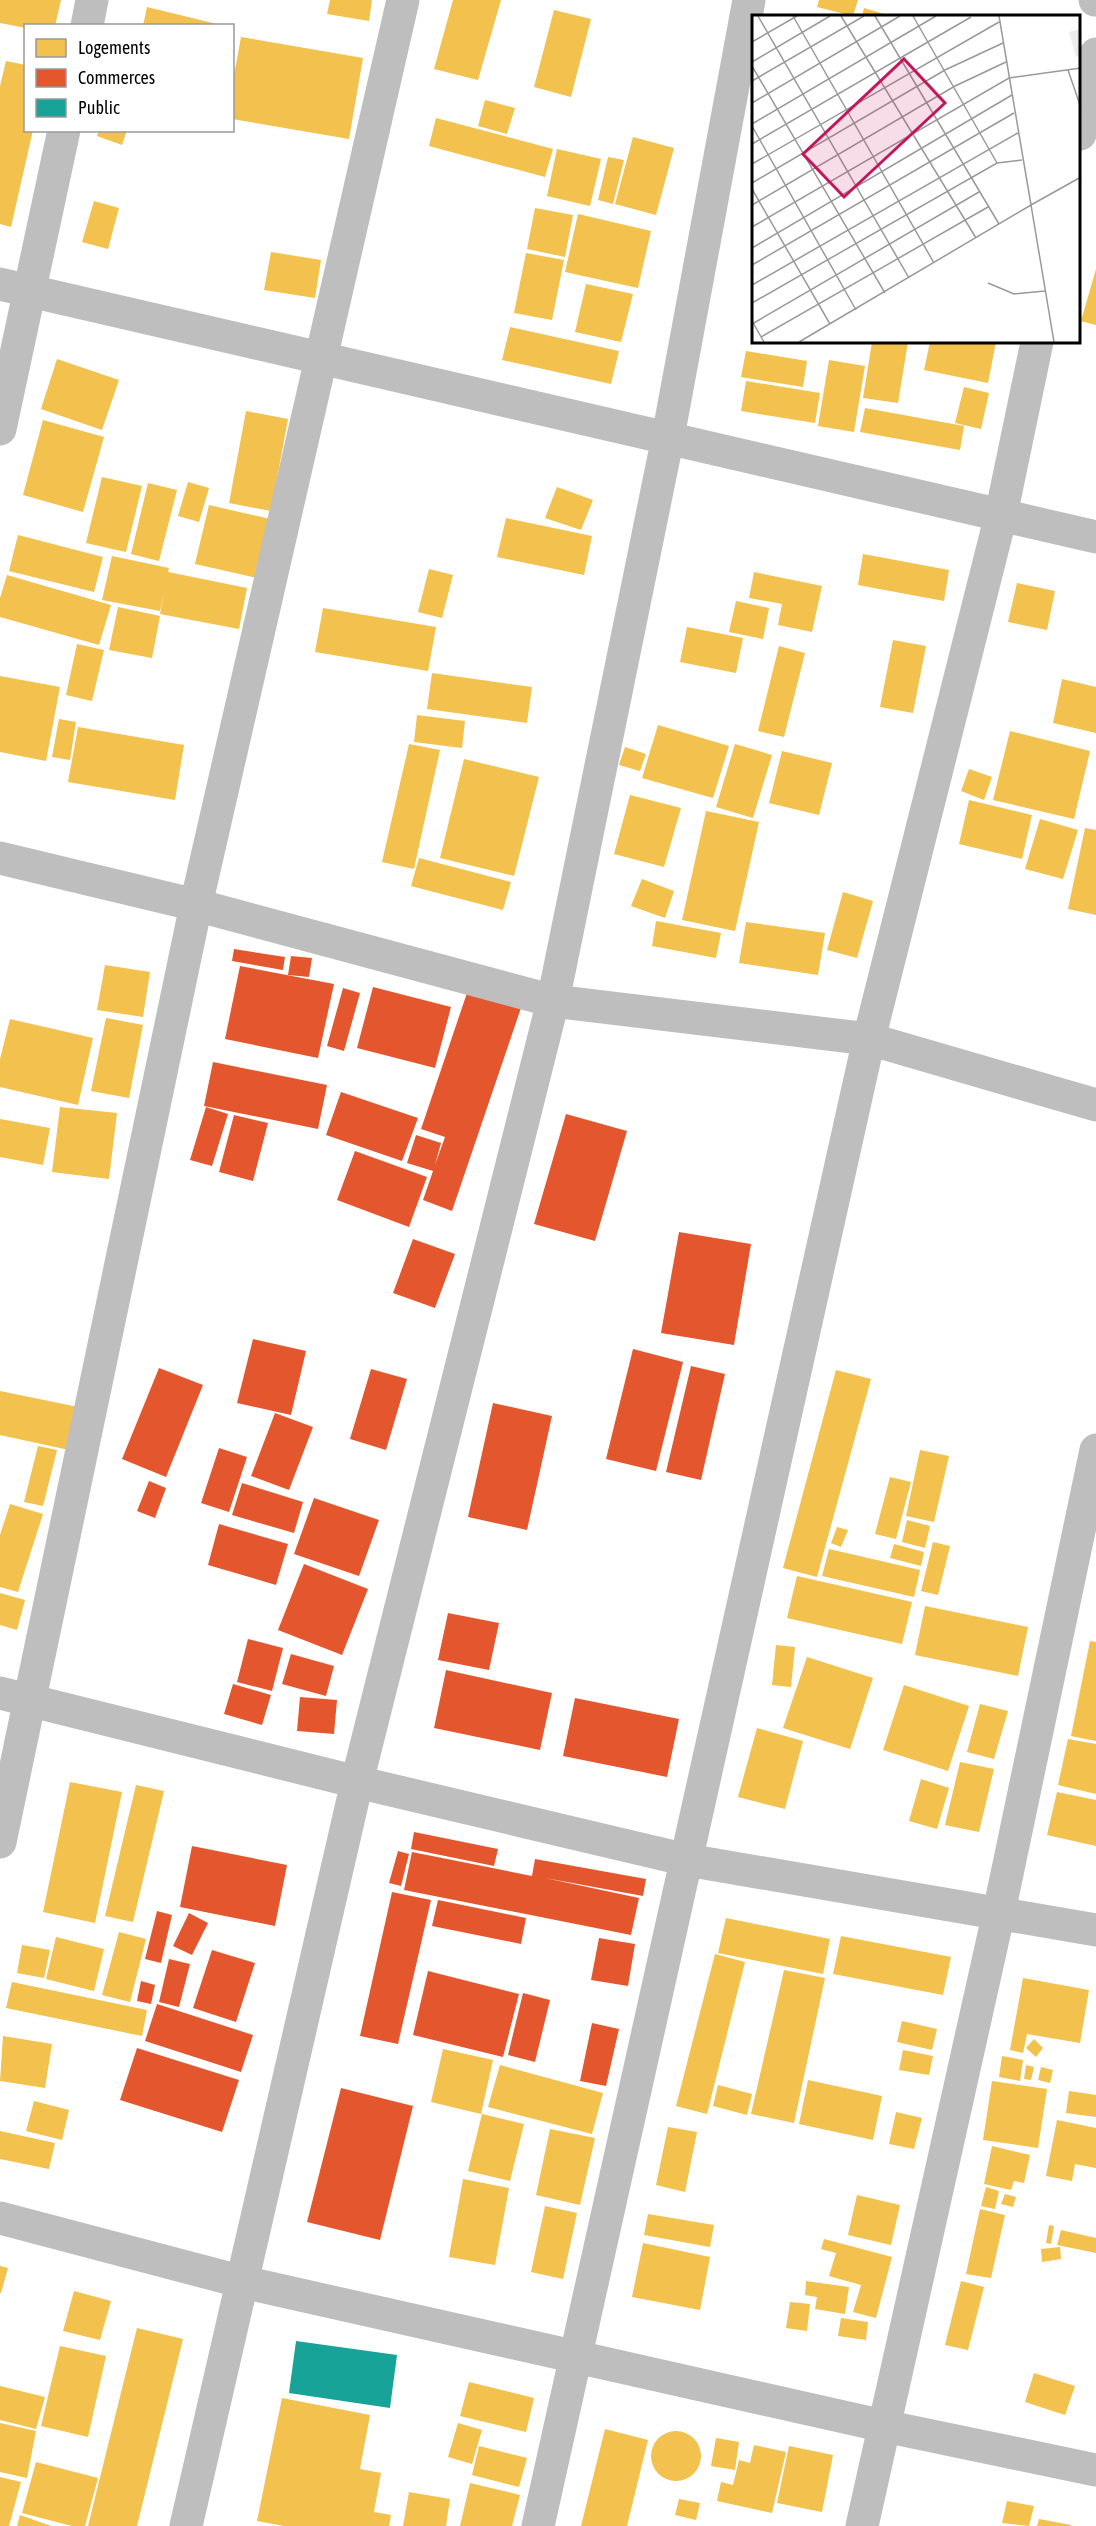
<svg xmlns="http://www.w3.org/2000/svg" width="1096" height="2526" font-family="'Asap Condensed',sans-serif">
	<rect width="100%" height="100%" fill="#fff"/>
	<path fill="#f2c14e" d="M0 0H61L55 26H26V28L0 23Z
		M330 0H372L369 21 327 14Z
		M453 0H501L478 80 434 69Z
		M819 0H858L853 16 817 7Z
		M147 7 221 25V26H143Z
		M864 8 891 16H862Z
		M554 10 591 19 571 97 534 87Z
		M241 37 363 58 349 139 232 119V86Z
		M6 61 26 65V130H33L11 227 0 224V86Z
		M485 100 515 108 507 134 478 126Z
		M436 118 553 149 545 177 429 146Z
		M99 130H127L122 145 97 136Z
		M633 137 674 148 656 215 615 204Z
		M557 149 601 159 590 206 547 196Z
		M608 157 624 160 613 204 598 200Z
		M94 201 119 208 108 249 82 242Z
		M535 208 573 215 565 257 527 249Z
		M578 214 651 231 638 288 565 272Z
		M271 252 321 260 315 298 264 290Z
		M526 253 564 260 552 320 514 313Z
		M1096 269V325L1081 321Z
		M586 284 633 294 621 342 575 332Z
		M510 327 619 351 611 384 502 360Z
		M872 342H908L898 403 863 398Z
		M930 342H996L988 383 924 370Z
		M746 351 807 361 803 387 741 377Z
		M57 359 119 380 102 430 41 409Z
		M829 360 865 366 854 432 818 426Z
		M746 381 820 393 815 423 741 411Z
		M964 387 989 393 981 429 955 423Z
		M865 408 964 426 960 450 860 432Z
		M246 411 288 419 271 511 229 503Z
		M43 420 104 437 83 512 23 495Z
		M102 477 142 486 126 552 86 543Z
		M188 482 209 488 199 522 178 516Z
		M148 483 177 490 159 561 131 554Z
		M557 487 593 500 581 530 545 518Z
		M209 505 270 519 257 578 195 564Z
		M506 518 592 536 584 575 497 557Z
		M18 535 103 557 94 592 9 571Z
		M863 554 949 570 944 601 858 585Z
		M112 556 169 568 168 572 247 588 239 629 160 614 164 594 160 611 102 600Z
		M429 569 453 575 442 618 418 612Z
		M754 572 822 586 812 632 778 625 782 604 749 598Z
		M7 575 111 605 99 645 0 617V598Z
		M1017 583 1055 591 1047 630 1008 622Z
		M736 601 769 608 763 639 729 632Z
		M118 607 160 616 152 658 109 650Z
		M323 608 436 627 428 671 315 652Z
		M687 627 743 638 736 673 680 662Z
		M893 640 926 646 913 713 880 707Z
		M77 644 104 650 92 701 66 695Z
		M779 646 805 653 784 737 758 731Z
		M432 673 532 687 527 723 427 709Z
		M0 676 60 687 46 761 0 752Z
		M1062 679 1096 687V733L1053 723Z
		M417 715 465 721 462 748 414 742Z
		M59 719 76 722 70 760 52 757Z
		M658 725 729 746 713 798 642 778Z
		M78 727 184 745 175 800 68 782Z
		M1010 731 1090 751 1074 819 993 800Z
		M409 744 440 750 414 869 382 862Z
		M735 744 772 755 753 818 716 807Z
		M625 747 646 754 640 771 619 765Z
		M782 751 832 763 819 815 769 803Z
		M464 759 539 777 514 876 440 858Z
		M969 769 992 777 984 800 961 791Z
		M630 795 681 808 664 867 614 854Z
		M969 800 1032 815 1022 859 959 844Z
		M706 811 759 822 735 931 682 920Z
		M1040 819 1078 830 1063 879 1025 869Z
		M1085 828 1096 830V915L1068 909Z
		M419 858 511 882 503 910 411 886Z
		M642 879 674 891 665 918 631 906Z
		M843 892 873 901 857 958 827 950Z
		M656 921 721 933 716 958 652 946Z
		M746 922 825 933 818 975 739 963Z
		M105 965 150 972 143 1017 97 1010Z
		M106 1018 143 1025 129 1098 91 1091Z
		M10 1019 93 1038 78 1105 0 1087V1059Z
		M60 1107 117 1113 109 1179 52 1172Z
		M0 1119 50 1128 43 1165 0 1157Z
		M836 1370 871 1379 817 1577 783 1568Z
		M0 1391 78 1407 69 1450 0 1435Z
		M38 1446 57 1450 43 1506 24 1502Z
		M920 1450 949 1456 934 1522 906 1516Z
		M890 1477 911 1482 896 1539 875 1534Z
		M10 1504 43 1514 18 1592 0 1587V1535Z
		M907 1520 930 1526 925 1548 902 1542Z
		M837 1527 848 1530 841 1547 831 1543Z
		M933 1542 950 1546 938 1595 921 1591Z
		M894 1544 924 1552 921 1566 890 1558Z
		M829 1549 920 1570 914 1597 822 1576Z
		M797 1576 912 1602 902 1644 787 1618Z
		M0 1593 25 1600 17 1630 0 1625Z
		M925 1606 1028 1627 1018 1676 915 1655Z
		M1090 1641 1096 1642V1741L1071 1736Z
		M776 1645 795 1647 791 1687 772 1685Z
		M807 1657 873 1678 850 1749 783 1728Z
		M904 1685 969 1706 948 1771 883 1750Z
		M980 1704 1008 1711 994 1759 967 1752Z
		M757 1728 803 1741 785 1809 738 1797Z
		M1068 1739 1096 1744V1794L1058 1785Z
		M960 1762 994 1769 979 1832 945 1825Z
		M921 1779 949 1788 937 1829 909 1821Z
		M70 1782 122 1792 95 1923 43 1912Z
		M136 1785 164 1791 133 1922 105 1916Z
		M1057 1792 1096 1800V1846L1047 1835Z
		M726 1918 830 1939 823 1974 718 1953Z
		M119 1932 146 1939 130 2002 102 1995Z
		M841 1936 951 1957 943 1995 833 1974Z
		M56 1937 104 1949 94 1991 46 1979Z
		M22 1945 50 1950 44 1978 17 1973Z
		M715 1954 745 1962 707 2114 676 2106Z
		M784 1970 825 1978 794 2123 751 2114Z
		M1023 1978 1089 1990 1080 2043 1027 2034 1023 2053 1010 2050Z
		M12 1982 147 2010 142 2036 6 2008Z
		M902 2021 937 2029 932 2050 897 2042Z
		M3 2036 52 2044 45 2088 0 2081Z
		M1034 2039 1043 2048 1036 2057 1026 2048Z
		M443 2049 493 2060 481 2114 431 2102Z
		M903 2050 933 2056 929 2075 899 2070Z
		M1002 2056 1023 2060 1020 2081 999 2077Z
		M500 2065 603 2093 592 2134 488 2107Z
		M1026 2065 1034 2067 1031 2080 1024 2079Z
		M1041 2067 1053 2070 1050 2083 1038 2080Z
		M808 2080 882 2096 873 2140 799 2124Z
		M992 2081 1047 2089 1038 2148 983 2140Z
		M718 2085 752 2094 747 2115 713 2106Z
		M1069 2091 1096 2095V2117L1066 2113Z
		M34 2101 69 2110 62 2140 26 2131Z
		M896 2112 922 2118 914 2149 889 2144Z
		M482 2114 524 2124 510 2181 468 2171Z
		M1057 2120 1096 2128V2168L1075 2164 1072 2181 1046 2176Z
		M668 2127 697 2132 685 2192 656 2185Z
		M550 2129 595 2138 580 2205 536 2195Z
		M0 2131 55 2143 49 2169 0 2159Z
		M992 2146 1030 2155 1024 2183 1014 2181 1011 2190 984 2184Z
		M463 2179 509 2188 495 2265 449 2257Z
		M986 2187 999 2191 995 2209 981 2206Z
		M1005 2194 1016 2197 1013 2207 1001 2204Z
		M857 2195 900 2205 891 2245 848 2235Z
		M545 2206 577 2213 563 2279 531 2272Z
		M980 2209 1005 2215 991 2278 966 2274Z
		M648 2214 714 2225 710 2247 644 2235Z
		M1049 2225 1054 2226 1051 2244 1046 2243Z
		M1061 2230 1096 2238V2253L1057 2245Z
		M824 2239 892 2257 876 2318 853 2312 861 2285 829 2276 836 2253 821 2249Z
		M643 2243 710 2257 700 2310 632 2297Z
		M1060 2247 1061 2259 1042 2262 1041 2249Z
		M0 2266 8 2268 1 2293H0Z
		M806 2281 849 2287 845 2314 815 2309 817 2297 805 2295Z
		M961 2281 984 2287 968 2350 945 2345Z
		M74 2291 111 2301 100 2340 63 2331Z
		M790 2302 810 2304 807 2331 786 2328Z
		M841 2318 868 2322 866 2340 838 2336Z
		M137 2328 183 2339 137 2526H88Z
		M60 2346 106 2356 88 2437 41 2426Z
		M1034 2373 1075 2386 1065 2415 1025 2402Z
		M469 2382 534 2398 526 2432 460 2416Z
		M0 2386 45 2397 36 2429 0 2420Z
		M282 2398 370 2415 360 2469 381 2473 374 2512 391 2515 389 2526H284L257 2521Z
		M0 2423 36 2431 27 2478 0 2472Z
		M458 2423 482 2430 472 2464 448 2457Z
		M605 2429 648 2440 627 2526H581Z
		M651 2456a25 25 0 1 1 50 0a25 25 0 1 1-50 0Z
		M716 2438 739 2442 735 2470 711 2466Z
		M754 2445 786 2452 772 2513 717 2501 721 2482 733 2485 739 2460 750 2463Z
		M479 2446 527 2458 519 2487 472 2475Z
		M789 2446 833 2455 822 2512 777 2503Z
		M36 2462 98 2478 85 2526H72L22 2513Z
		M0 2477 21 2482 9 2526H0Z
		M470 2483 520 2495 512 2526H460Z
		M409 2492 450 2499 446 2526H403Z
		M679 2499 700 2503 696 2520 675 2515Z
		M1007 2501 1034 2506 1029 2526 1002 2523Z
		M20 2515 51 2526H17Z
		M1039 2519 1071 2525V2526H1037Z"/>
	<path fill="#e4572e" d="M234 949 285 957 283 970 232 961Z
		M291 956 312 958 309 977 288 975Z
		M240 966 334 984 318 1058 225 1039Z
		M470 984 523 1002 452 1211 423 1200 433 1171 407 1163 416 1135 441 1143 435 1165 445 1137 421 1129Z
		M373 987 451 1007 435 1068 357 1048Z
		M343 988 360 993 344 1051 327 1046Z
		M213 1062 327 1085 318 1129 204 1106Z
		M341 1092 418 1118 402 1161 326 1135Z
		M206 1107 228 1114 212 1166 190 1160Z
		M566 1114 627 1131 595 1241 534 1224Z
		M234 1115 268 1123 253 1181 219 1172Z
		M355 1151 427 1177 409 1227 337 1200Z
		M679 1232 751 1244 734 1345 661 1333Z
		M413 1239 455 1254 435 1308 393 1293Z
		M253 1339 306 1351 291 1415 237 1403Z
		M633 1349 683 1362 656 1471 606 1459Z
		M691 1366 725 1374 701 1480 666 1472Z
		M159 1368 203 1385 166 1477 122 1459Z
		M371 1369 407 1379 386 1450 350 1439Z
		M493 1403 552 1416 527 1530 468 1517Z
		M275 1413 313 1427 289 1490 251 1476Z
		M219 1448 247 1457 229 1512 201 1503Z
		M149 1481 166 1488 155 1518 137 1511Z
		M242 1483 303 1502 294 1533 232 1515Z
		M314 1498 379 1520 359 1576 294 1554Z
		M219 1524 288 1544 276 1585 208 1565Z
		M304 1564 368 1589 342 1655 278 1630Z
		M448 1613 499 1623 489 1670 438 1660Z
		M248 1639 283 1648 272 1691 237 1682Z
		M291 1654 334 1666 326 1696 282 1684Z
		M446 1670 552 1693 540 1750 434 1728Z
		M233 1684 271 1695 262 1725 224 1714Z
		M300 1697 337 1700 334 1734 297 1731Z
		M575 1698 679 1719 667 1777 563 1756Z
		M414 1832 498 1849 494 1866 411 1849Z
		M192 1846 287 1865 275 1926 180 1907Z
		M398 1851 409 1854 401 1886 389 1883Z
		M412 1852 532 1876 535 1859 646 1879 643 1896 545 1878 639 1898 631 1935 404 1890Z
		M392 1892 431 1900 398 2044 360 2036Z
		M438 1900 526 1918 521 1944 432 1926Z
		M157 1911 172 1915 161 1963 145 1959Z
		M189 1913 208 1923 192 1955 173 1946Z
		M599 1938 635 1944 628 1986 591 1980Z
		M212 1950 255 1963 236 2022 193 2008Z
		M169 1959 190 1964 179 2007 159 2002Z
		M428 1971 519 1994 503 2057 413 2035Z
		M141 1981 155 1985 151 2004 137 2001Z
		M523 1993 550 2000 535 2062 508 2055Z
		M157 2004 253 2035 241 2072 145 2041Z
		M592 2023 619 2029 606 2086 580 2081Z
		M137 2048 239 2080 222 2132 120 2100Z
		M341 2088 413 2106 380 2240 307 2222Z"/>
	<path fill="#17a398" d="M296 2341 397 2355 390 2408 289 2393Z"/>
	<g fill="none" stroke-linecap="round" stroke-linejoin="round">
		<path stroke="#bebebe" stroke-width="33" d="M1095 0H1096
			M87 26 92 0
			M1080 134 1096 54
			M0 284 1096 537
			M0 429 64 130
			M0 858 196 905 553 1001 869 1039 1096 1105
			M0 1693 357 1782 687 1860 1096 1930
			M0 1842 196 905 403 0
			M0 2218 243 2282 884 2426 1096 2470
			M186 2526 357 1782 553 1001 668 437 749 0
			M538 2526 869 1039 1001 515 1037 342
			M862 2526 999 1912 1096 1450"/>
	</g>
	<g transform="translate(752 15)">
		<rect width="328" height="328" fill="#fff"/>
		<path d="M328 14V41L324 42 317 17Z" fill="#ececec"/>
		<path fill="none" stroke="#999" stroke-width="1.5" d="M6 1 157 263M41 1 182 248M89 1 224 223M123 1 247 209M161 1 245 148M247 1 279 190 329 162M0 27 45 1M0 47 78 1M0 51 133 278M316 55 329 93M0 66 112 1M0 88 148 1M0 109 184 1M0 111 104 295M0 129 219 2M0 149 247 7M0 168 193 55 251 28M0 174 78 309M0 190 203 71 254 47M0 212 257 63 329 53M0 233 260 80M0 250 262 98M236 268 262 279 293 276M0 270 266 118M0 288 245 148 270 145M0 306 12 327M0 309 227 177M9 322 236 192M47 327 279 190 302 327"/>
		<path fill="#c2185b" fill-opacity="0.15" stroke="#c2185b" stroke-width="3" d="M152 44 193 88 92 182 51 139Z"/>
		<rect width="328" height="328" fill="none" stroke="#000" stroke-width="3"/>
	</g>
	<rect x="24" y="24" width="210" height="108" fill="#ffffff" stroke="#999999" stroke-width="1.5"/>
	<rect x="36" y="39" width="30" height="18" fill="#f2c14e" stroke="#999999" stroke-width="1.5"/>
	<text x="78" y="54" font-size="18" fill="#000000">Logements</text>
	<rect x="36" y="69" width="30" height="18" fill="#e4572e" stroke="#999999" stroke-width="1.5"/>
	<text x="78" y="84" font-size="18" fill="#000000">Commerces</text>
	<rect x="36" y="99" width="30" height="18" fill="#17a398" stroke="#999999" stroke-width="1.5"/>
	<text x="78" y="114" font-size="18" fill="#000000">Public</text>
</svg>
